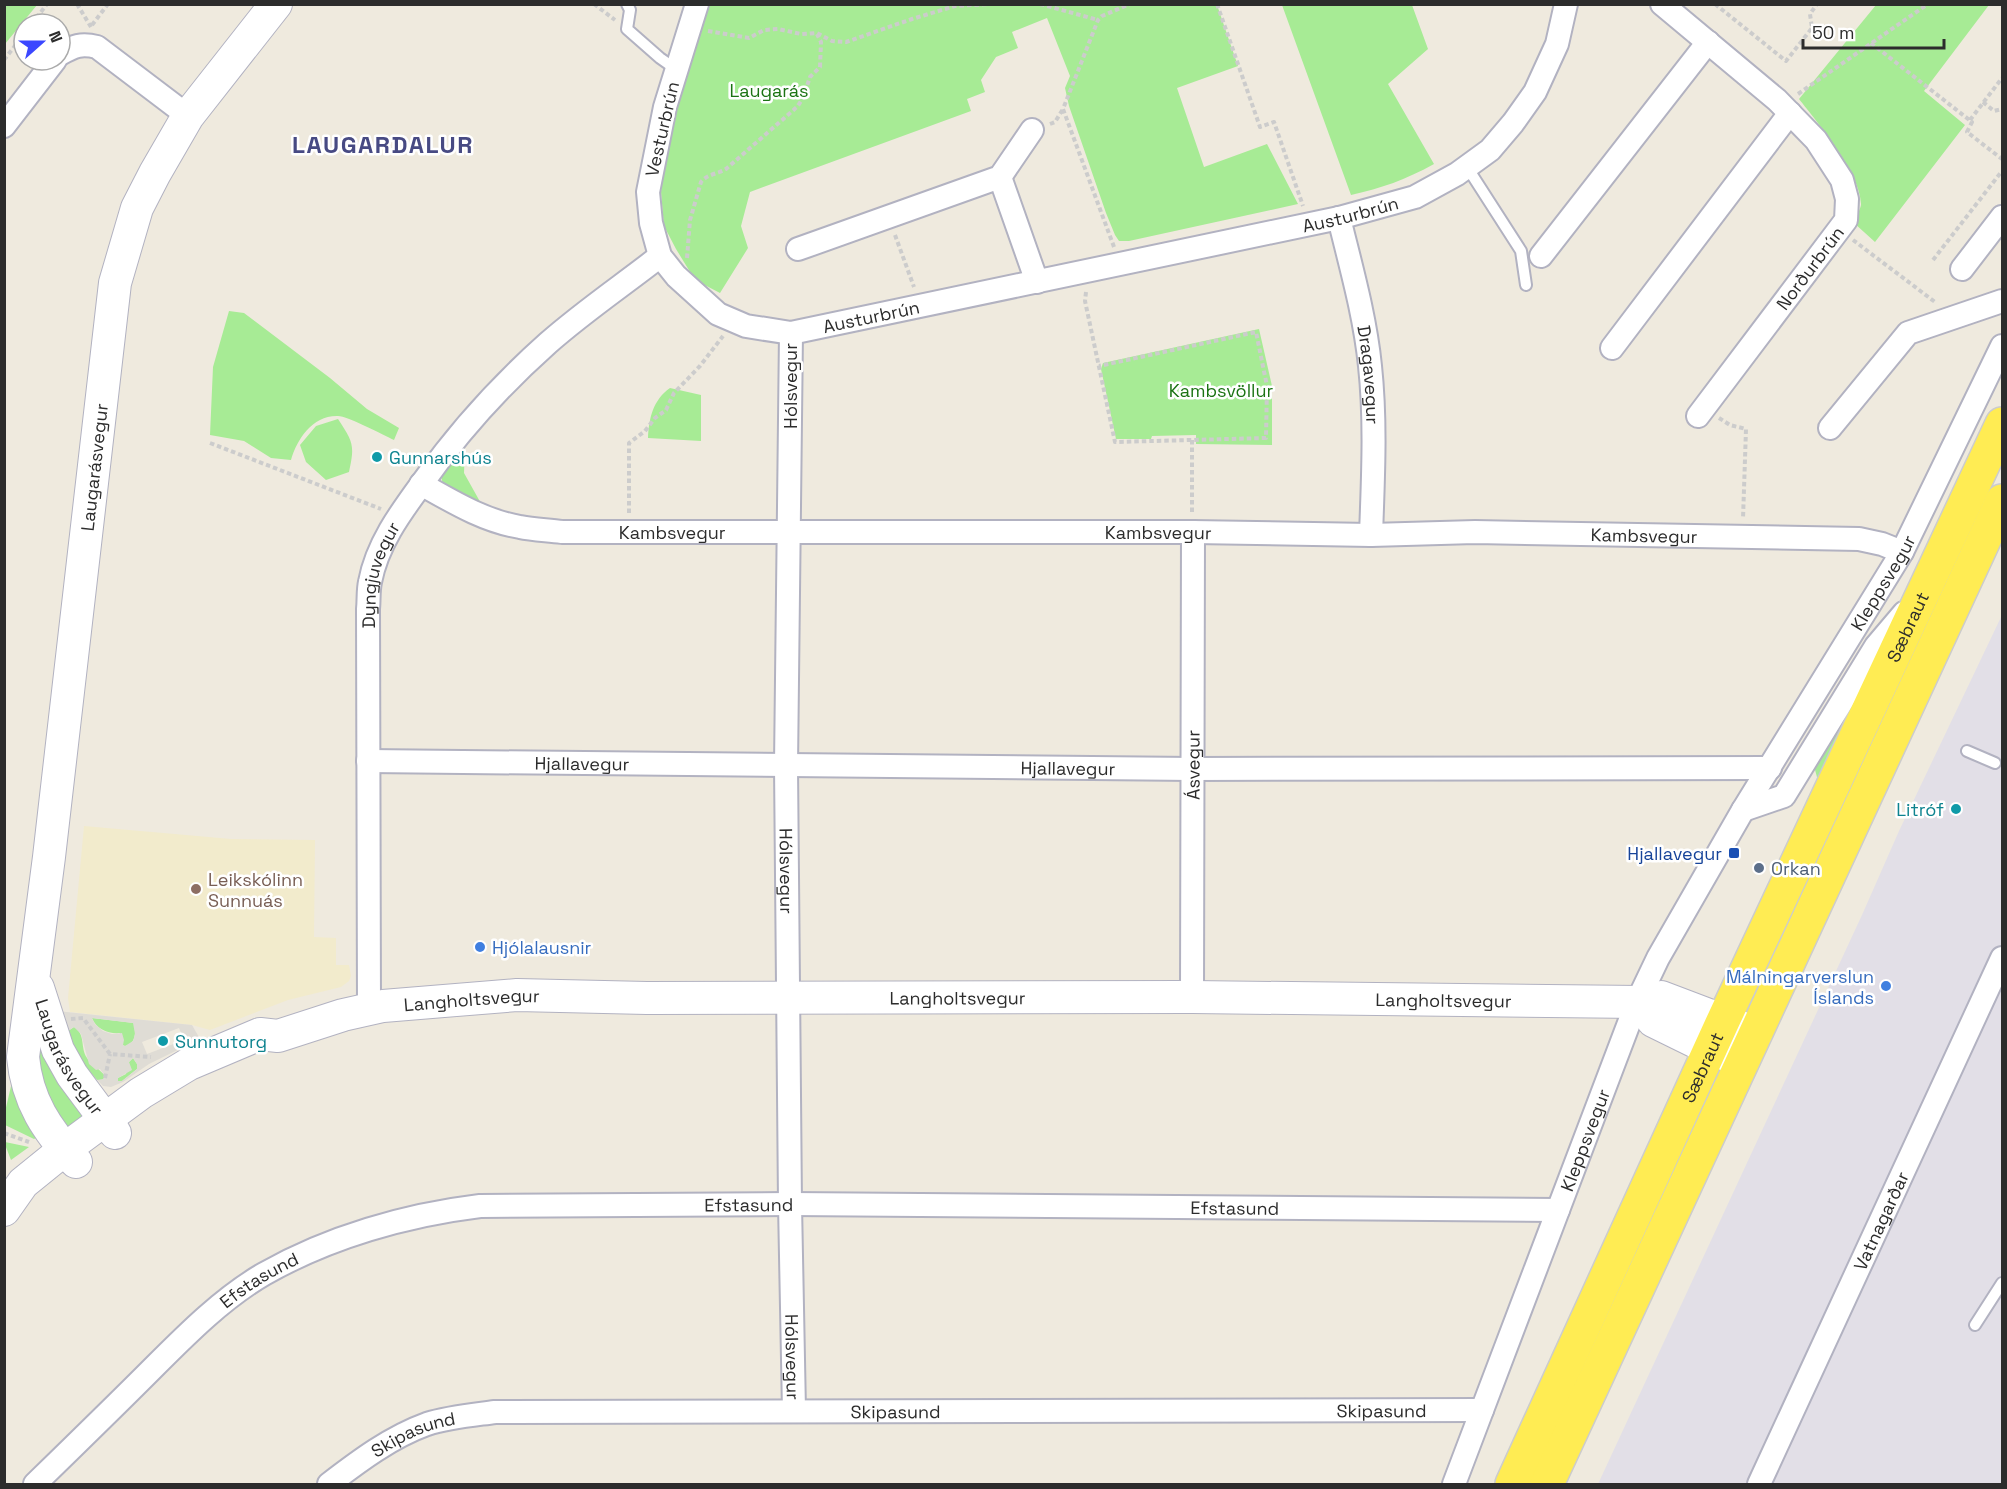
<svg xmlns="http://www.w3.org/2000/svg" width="2007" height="1489" font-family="'Space Grotesk',sans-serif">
	<rect width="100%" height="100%" fill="#efeade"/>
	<path fill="#e2dfe7" d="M2002 615V1484H1598L1862 915 1899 831Z"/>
	<path fill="#f2ebcc" d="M84 826 231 839 315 840 314 937 336 938V965H349L351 976 349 981 341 987 288 1000 210 1030 192 1025 70 1012 68 998Z"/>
	<path fill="#a7eb95" d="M5 4 37 5 5 44 4 5Z
		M707 4 1217 5 1238 66 1177 88 1204 167 1267 144 1298 204 1129 241H1119L1115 235 1106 213 1069 106 1065 88 1070 76 1047 18 1012 32 1018 48 996 57 981 80 985 92 967 99 971 111 750 192 741 226 748 248 720 293 695 280 676 249 664 226 661 192 668 136 687 64Z
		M1282 5H1412L1428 49 1388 84 1434 164C1405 180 1382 188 1351 195Z
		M1876 5H1989L1924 91 1965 125 1875 242 1854 223C1856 217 1860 210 1861 205 1862 175 1817 122 1799 99Z
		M229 311 244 313 330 378 367 409 399 428 394 440C384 435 347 416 338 416 313 415 297 439 291 460L271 458 244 441 210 435 213 367Z
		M1259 329 1272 386V445L1196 444V435L1152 436 1151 439H1116L1101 369 1103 363Z
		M670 388 701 395V441L648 438C649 418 653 400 670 388Z
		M338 419C353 442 355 445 349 472L326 480 306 462 300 445 316 426Z
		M465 445 464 473 483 507 443 485 441 475Z
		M1873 673 1818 781 1814 766Z
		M92 1018 134 1023C136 1032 136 1044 125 1046L122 1045 120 1033C108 1034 96 1029 92 1018Z
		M74 1027C86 1034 80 1048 87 1058 91 1065 100 1069 105 1076L103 1080H97C84 1070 73 1050 68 1034V1031Z
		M36 1039 87 1115 69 1132 50 1114 31 1049Z
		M133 1058 137 1064V1069L122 1081 118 1082V1078L126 1074 129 1062Z
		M12 1082 43 1134 34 1139 5 1125 4 1116Z
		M4 1142H5L29 1147 11 1160Z"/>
	<path fill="#dfdcd5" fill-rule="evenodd" d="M57 1011 192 1025 200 1039 149 1064 123 1082 111 1087 103 1086 77 1058ZM92 1018 133 1023 135 1034 133 1041 125 1046 123 1045 124 1040 122 1033 112 1034 103 1031 95 1024ZM74 1027 81 1034 89 1064 96 1070 100 1069 105 1076 103 1079 97 1080 93 1077 81 1062 68 1034V1031ZM179 1028 184 1040 147 1054 142 1042ZM133 1058 137 1064V1069L122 1081H118V1078L132 1070 129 1062Z"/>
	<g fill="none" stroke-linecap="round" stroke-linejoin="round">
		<g stroke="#b2b2c1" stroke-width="14">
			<path id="lane" d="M627 4 630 10 627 29 660 58 677 70
				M1467 167 1521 251 1526 285
				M1967 751 1995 763
				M1975 1325 2002 1283"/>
		</g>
		<g stroke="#b2b2c1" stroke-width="26">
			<g id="street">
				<path id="s1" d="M697 4 665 107 648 192 651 223 660 256 676 276 718 314 746 326 791 333 1339 218 1415 197 1457 174 1490 150 1513 123 1535 92 1557 44 1566 4"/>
				<path d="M1662 4 1777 100 1816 140 1842 180 1847 199 1846 220 1698 416"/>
				<path d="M60 54C74 46 81 43 97 47L188 116"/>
				<path d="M4 126 55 60"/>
				<path d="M1000 177 1037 282"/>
				<path id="s2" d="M1339 218C1351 267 1365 316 1370 366 1376 422 1373 478 1371 535"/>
				<path d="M798 249 1000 177 1032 130"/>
				<path d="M1541 256 1708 42"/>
				<path d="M1962 269 2002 217"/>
				<path id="s3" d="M791 333 786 766 790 1204 794 1411"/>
				<path d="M1612 348 1790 113"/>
				<path d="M1830 428 1908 333 2002 301"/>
				<path id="s4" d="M421 484C453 502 484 521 520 527 534 530 548 530 562 532H1193L1371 535 1475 532 1859 539 1882 544 1902 552"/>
				<path id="s5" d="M368 761 1193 769 1770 768"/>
				<path d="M1743 810 1784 796 1876 646 1904 613"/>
				<path id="s6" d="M1192 997 1193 532"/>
				<path id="s7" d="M369 1008 368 609C369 600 368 591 370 582 377 544 401 512 423 482 459 431 502 384 548 343 583 312 623 285 660 256"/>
				<path id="s8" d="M35 1484C73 1447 111 1410 149 1372 184 1337 221 1299 264 1274 329 1237 406 1215 480 1206L790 1204 1558 1210"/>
				<path id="s9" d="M329 1484C359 1461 391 1437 427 1424 449 1417 473 1415 495 1412L1482 1410"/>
				<path id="s10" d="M1454 1484 1637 1002 1658 958 1743 810 1902 552 2002 346"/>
				<path id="s11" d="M1759 1484 2002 958"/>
			</g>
		</g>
		<g stroke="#b2b2c1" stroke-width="34">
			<g id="secondary">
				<path id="s12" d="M38 988 58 1050 72 1075 115 1133"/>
				<path d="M1640 1002 1653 1021 1710 1049 1743 1061"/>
				<path id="s13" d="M76 1162C47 1130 27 1101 23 1057L49 857 115 283 137 208 155 173 188 116 276 4"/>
				<path id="s14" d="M4 1210 23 1183 65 1149 141 1093 189 1064 260 1034 278 1036 343 1015 383 1006 517 995 647 998 1192 997 1640 1002 1661 997 1756 1033"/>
			</g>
		</g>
		<g stroke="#ccc" stroke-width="36">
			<g id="primary">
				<path id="s15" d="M1512 1484 1723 1021 2002 424"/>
				<path d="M1547 1484 2002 501"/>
			</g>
		</g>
		<path stroke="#ccc" stroke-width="4" stroke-dasharray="4.5 3" stroke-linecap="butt" d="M77 4 91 27
			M594 4 615 20
			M1040 4 1098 20
			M1217 4 1260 127 1274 122 1303 206
			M1715 4 1786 61 1812 28 1810 14 1817 4
			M32 24 47 4
			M92 25 108 4
			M708 31 749 38 764 30 778 29 801 34 817 33 832 41 846 42 912 19 955 6 991 4
			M1871 43 1972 122 1967 132 2002 159
			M4 60 24 34
			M1798 94 1928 4
			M1983 102 1994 111 2002 109
			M1970 120 2002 78
			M1050 124 1055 122 1063 109
			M895 235 914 287
			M1853 240 1935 302
			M1114 247 1063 109 1098 20 1102 16 1130 4
			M687 258 690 220 701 182C707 174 718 174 726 169L797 107 803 98 810 77 820 67 821 42 817 34
			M1933 260 2002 171
			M1086 292 1085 301 1115 442 1266 438 1267 386 1256 332 1099 366
			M1719 418 1730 425 1746 429 1743 519
			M1192 440V513
			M210 443 381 509
			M629 513V443L645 431 655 418 666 410 674 393 700 366 723 336
			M71 1019 83 1018 110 1054 151 1057
			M105 1078 110 1054
			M4 1133 29 1142"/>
		<use href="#lane" stroke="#fff" stroke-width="10"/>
		<use href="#street" stroke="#fff" stroke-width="22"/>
		<use href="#secondary" stroke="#fff" stroke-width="32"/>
		<use href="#primary" stroke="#ffec53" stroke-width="33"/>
	</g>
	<g fill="#0f9aa8" stroke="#fff" stroke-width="2">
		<circle cx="377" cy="457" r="6"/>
		<circle cx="1956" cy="809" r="6"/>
		<circle cx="163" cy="1041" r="6"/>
	</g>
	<rect fill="#1a4fb4" stroke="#fff" stroke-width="2" x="1728" y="847" width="12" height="12" rx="3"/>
	<circle fill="#5c6f8a" stroke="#fff" stroke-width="2" cx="1759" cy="868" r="6"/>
	<circle fill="#8d6e63" stroke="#fff" stroke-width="2" cx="196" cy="889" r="6"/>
	<g fill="#3f7fe0" stroke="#fff" stroke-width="2">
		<circle cx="480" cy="947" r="6"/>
		<circle cx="1886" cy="986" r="6"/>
	</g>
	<g text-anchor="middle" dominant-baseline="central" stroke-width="5" stroke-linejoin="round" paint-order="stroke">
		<g font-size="18" fill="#1b7313" stroke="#fff">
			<text x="769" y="90">Laugarás</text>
			<text x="1221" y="390">Kambsvöllur</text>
		</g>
		<g font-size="18" fill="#2c2c2c" stroke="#fff">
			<text transform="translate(662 129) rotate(-77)">Vesturbrún</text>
			<text stroke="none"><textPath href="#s1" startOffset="990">Austurbrún</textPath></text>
			<text transform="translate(1810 268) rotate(-53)">Norðurbrún</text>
			<text stroke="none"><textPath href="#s1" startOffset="500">Austurbrún</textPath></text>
			<text stroke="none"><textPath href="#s2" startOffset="160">Dragavegur</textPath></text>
			<text transform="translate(790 386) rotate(-90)">Hólsvegur</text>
			<text stroke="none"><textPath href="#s13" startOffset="714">Laugarásvegur</textPath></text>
			<text stroke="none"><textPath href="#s4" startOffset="261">Kambsvegur</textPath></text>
			<text stroke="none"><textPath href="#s4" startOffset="747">Kambsvegur</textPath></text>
			<text stroke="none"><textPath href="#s4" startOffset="1233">Kambsvegur</textPath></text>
			<text stroke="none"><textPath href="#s7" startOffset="435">Dyngjuvegur</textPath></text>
			<text stroke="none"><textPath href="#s10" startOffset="1002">Kleppsvegur</textPath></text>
			<text stroke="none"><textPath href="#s15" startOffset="944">Sæbraut</textPath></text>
			<text stroke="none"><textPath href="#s5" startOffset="214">Hjallavegur</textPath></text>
			<text stroke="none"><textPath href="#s6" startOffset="232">Ásvegur</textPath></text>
			<text stroke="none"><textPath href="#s5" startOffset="700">Hjallavegur</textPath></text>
			<text stroke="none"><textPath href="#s3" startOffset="538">Hólsvegur</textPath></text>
			<text stroke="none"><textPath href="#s14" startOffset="1017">Langholtsvegur</textPath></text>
			<text stroke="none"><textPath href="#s14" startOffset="1503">Langholtsvegur</textPath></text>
			<text stroke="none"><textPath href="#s14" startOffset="531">Langholtsvegur</textPath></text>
			<text stroke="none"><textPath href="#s12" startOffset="76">Laugarásvegur</textPath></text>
			<text stroke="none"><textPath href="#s15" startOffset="458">Sæbraut</textPath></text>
			<text stroke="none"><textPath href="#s10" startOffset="368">Kleppsvegur</textPath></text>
			<text stroke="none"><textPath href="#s8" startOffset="808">Efstasund</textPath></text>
			<text stroke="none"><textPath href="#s8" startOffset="1294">Efstasund</textPath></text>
			<text stroke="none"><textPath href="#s11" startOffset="290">Vatnagarðar</textPath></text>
			<text stroke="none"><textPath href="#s8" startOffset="304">Efstasund</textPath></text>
			<text stroke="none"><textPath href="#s3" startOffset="1024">Hólsvegur</textPath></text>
			<text stroke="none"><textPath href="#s9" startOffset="1071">Skipasund</textPath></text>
			<text stroke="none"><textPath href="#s9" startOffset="585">Skipasund</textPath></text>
			<text stroke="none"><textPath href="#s9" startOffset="99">Skipasund</textPath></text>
		</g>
		<g font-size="18" fill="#0d838f" stroke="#fff" text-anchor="start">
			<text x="389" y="457">Gunnarshús</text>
			<text x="1944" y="809" text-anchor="end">Litróf</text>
			<text x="175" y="1041">Sunnutorg</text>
		</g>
		<g font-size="18" fill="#164399" stroke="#fff" text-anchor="end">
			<text x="1722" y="853">Hjallavegur</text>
		</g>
		<g font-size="18" fill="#4e5e75" stroke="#fff" text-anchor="start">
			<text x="1771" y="868">Orkan</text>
		</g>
		<g font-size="18" fill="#785e54" stroke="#fff" text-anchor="start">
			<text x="208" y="879">Leikskólinn<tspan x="208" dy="21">Sunnuás</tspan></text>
		</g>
		<g font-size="18" fill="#366cbe" stroke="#fff" text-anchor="start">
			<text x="492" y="947">Hjólalausnir</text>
			<text x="1874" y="976" text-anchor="end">Málningarverslun<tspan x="1874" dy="21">Íslands</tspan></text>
		</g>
		<g font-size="24" font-weight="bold" letter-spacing="1.5" fill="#474a83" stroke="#fff">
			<text x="383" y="144">LAUGARDALUR</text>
		</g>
	</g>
	<rect width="2007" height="1489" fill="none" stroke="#2c2c2c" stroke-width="12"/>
	<g transform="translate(42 42) rotate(69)"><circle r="28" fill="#ffffff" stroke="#ababab" stroke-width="1.5"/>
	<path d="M0-4.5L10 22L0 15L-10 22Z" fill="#3b47ff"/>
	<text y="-9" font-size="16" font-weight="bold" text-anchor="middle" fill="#2c2c2c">N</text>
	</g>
	<path d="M1803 39v9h141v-9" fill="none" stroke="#2c2c2c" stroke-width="3"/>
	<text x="1812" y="39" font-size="18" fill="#2c2c2c" stroke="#ffffff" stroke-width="4.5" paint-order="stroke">50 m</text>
</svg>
